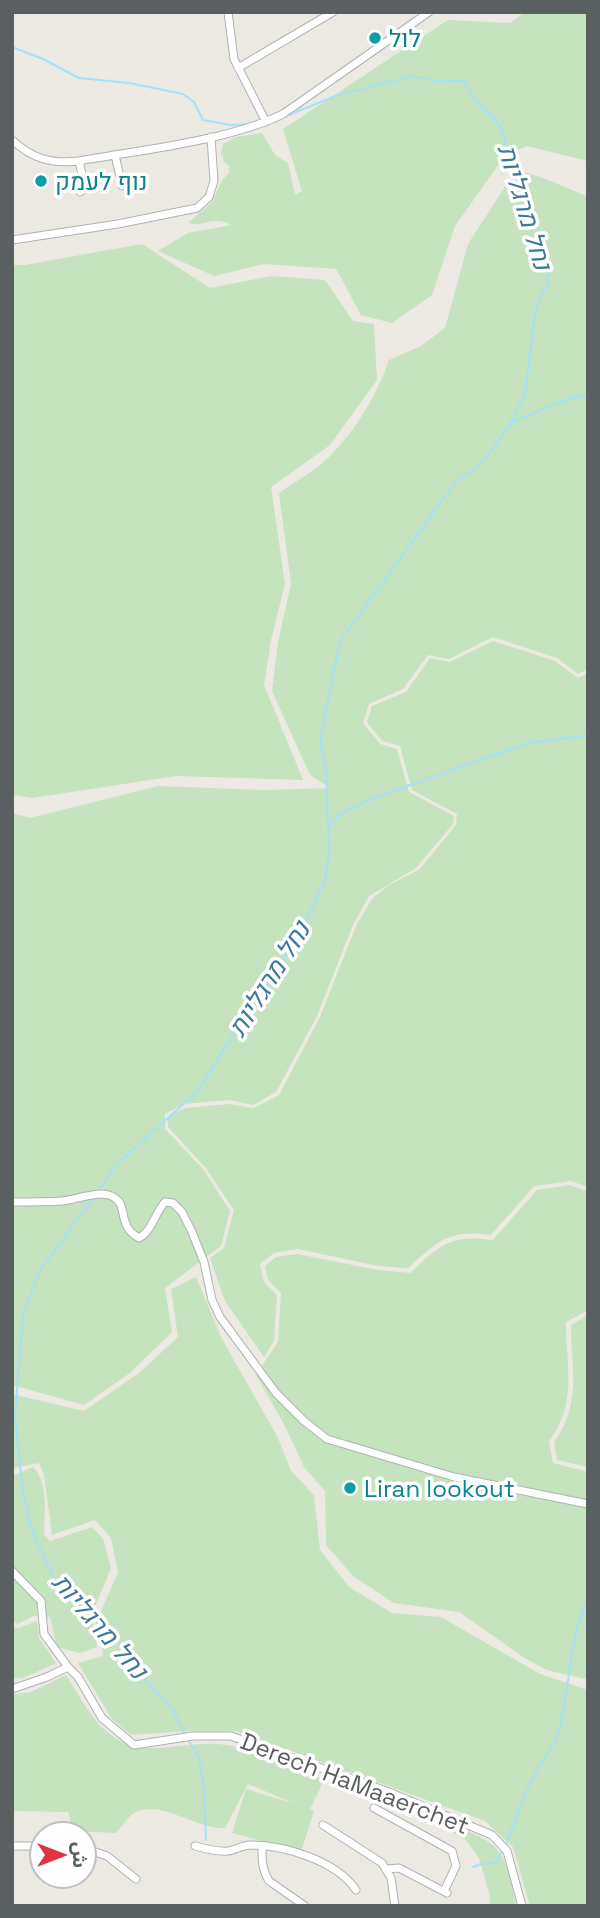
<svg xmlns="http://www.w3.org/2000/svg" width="600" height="1918" font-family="'Space Grotesk','Noto Sans Arabic',Heebo,sans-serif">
	<rect width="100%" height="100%" fill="#ece8e2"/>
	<path fill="#c5e3bf" d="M525 12H588V161L527 146 504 157 455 226 432 295 392 323 361 315 336 269 264 264 214 276 158 251 188 233 231 225C212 215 205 228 188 223L212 202 222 180 229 173V165L224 162 221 153 223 144 236 137 262 133 275 155 288 163 295 195 302 191 283 129 448 20 510 23Z
		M521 171 549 180 588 197 586 670 578 674 557 658 493 637 449 659 428 655 403 689 369 704 363 723 380 744 397 749 409 792 454 816 453 824 416 868 369 896 353 925 317 1016 276 1092 253 1105 229 1100 184 1104 165 1114V1129L203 1169 230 1211 221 1246 165 1288 172 1332 130 1373 84 1405 12 1385V813L30 818 158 786 264 790 330 788 310 775 272 691 278 642 291 584 279 493C295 482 314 471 328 458 355 432 377 395 389 360L421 346 445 328 468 244 512 176Z
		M142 244 210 288 271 276 325 280 353 321 374 324 377 380 330 445 271 487 285 584 271 640 264 685 303 780 176 776 32 798 12 795V265H25Z
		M493 641 555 661 578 678 588 673V1187L571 1181 534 1186 491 1235C449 1229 438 1241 408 1268L378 1266 298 1249 274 1253 260 1264 264 1282 277 1295 274 1341 264 1357 225 1301 210 1258 224 1248 234 1210 205 1167 168 1127V1116L185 1108 229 1104 254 1108 279 1095 320 1017 356 926 372 899 389 885 419 870 456 825 457 814 412 790 400 746 382 741 367 722 372 706 406 692 430 658 450 662Z
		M570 1185 588 1192V1310L566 1322C566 1367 578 1402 549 1441L553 1463 588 1472V1674L585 1679 547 1670 526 1659 459 1612 394 1603 353 1576 326 1545 325 1491 304 1467 285 1426 256 1375 278 1342 281 1293 268 1280 265 1266 276 1257 297 1254 378 1270 410 1273C440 1245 450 1234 493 1240L537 1190Z
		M196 1277 221 1337 278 1438 291 1471 314 1495 320 1550 349 1587 392 1613 441 1617 540 1674 588 1690V1906H530L513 1847 485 1821 236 1731H187L131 1735 112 1719 78 1663 103 1656 99 1616 118 1572 111 1538 95 1520 52 1535 44 1475 39 1463 14 1468 12 1466V1396L16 1395 84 1411 139 1373 178 1337 171 1289Z
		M588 1315V1467L557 1460 554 1442C582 1404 571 1368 571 1325Z
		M33 1467C49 1482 44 1514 44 1534L50 1541 92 1527 103 1539 111 1568 92 1614 97 1647 80 1653 57 1647 50 1617 33 1616 18 1624 12 1621V1476Z
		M37 1621 39 1638 56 1663 23 1678 12 1679V1627L19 1628Z
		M66 1675C86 1707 104 1745 146 1748 169 1749 193 1742 217 1744 253 1746 290 1767 324 1780L310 1809 314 1811 301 1852 232 1833 246 1789 295 1804 248 1784 225 1828C196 1830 160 1798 134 1813 128 1817 121 1828 116 1833L73 1831 68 1812 12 1811V1695L31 1692Z
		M404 1808C425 1816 483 1833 496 1848 509 1863 512 1887 516 1906H489L490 1896 479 1858 465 1839Z"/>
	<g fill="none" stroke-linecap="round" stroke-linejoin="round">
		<path stroke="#a4e2fa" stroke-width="2" d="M12 47 43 59 79 78 129 83 183 94 194 102 203 120 231 125 249 124
			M510 423 575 396H588
			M328 827 340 814 374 798 528 743 588 735
			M98 1192 117 1164 199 1090 235 1031 261 998 306 922 325 880 329 854 326 768 320 741 340 641 455 483 485 460 510 424 525 394 534 321 540 296 548 285 547 260 537 227 526 211 500 125 474 99 465 81 432 80 412 76 335 96 289 115
			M94 1197 39 1272 23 1317 15 1415 22 1484 31 1528 54 1579 117 1642 144 1678 172 1709 185 1734
			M188 1739 199 1759 204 1787 206 1840
			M506 1844C515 1821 523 1795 535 1774 544 1758 556 1744 560 1726 571 1683 568 1639 588 1599
			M473 1867 481 1864 497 1863 503 1849"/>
		<g stroke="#afb3b6" stroke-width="9">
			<path id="street" d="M228 12 234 59 266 122
				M238 68 333 12
				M12 140C33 159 51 164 79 161 140 150 228 141 283 114L429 12
				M115 155 122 186
				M79 161 85 188 80 192
				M12 240 118 224 197 208 209 197 214 181 211 137
				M12 1202C29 1202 45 1202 62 1201 77 1200 101 1188 115 1198 128 1206 117 1226 139 1238 152 1231 155 1213 165 1202L173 1203 182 1212 192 1232 204 1262 212 1300 220 1317 276 1393 304 1421 327 1439 454 1477 588 1504
				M12 1571 41 1601 44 1634 68 1667
				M12 1689 47 1677 68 1667 78 1677 102 1718 134 1745 193 1736H231L386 1791 492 1835 507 1851 522 1906
				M374 1808 452 1851 456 1866 444 1891
				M323 1825 382 1863 391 1878 395 1906
				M12 1846H42
				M195 1846C206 1849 217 1852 228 1851 235 1850 241 1846 249 1845 283 1845 336 1860 356 1890
				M262 1847C262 1860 262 1870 269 1881L305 1906
				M84 1848 107 1856 136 1879
				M387 1869 399 1868 447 1893"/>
		</g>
		<use href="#street" stroke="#fff" stroke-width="7"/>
	</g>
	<g fill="#0f9aa8" stroke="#fff" stroke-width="2.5">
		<circle cx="375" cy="38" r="7"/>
		<circle cx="41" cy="181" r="7"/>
		<circle cx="350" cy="1488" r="7"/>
	</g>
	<g text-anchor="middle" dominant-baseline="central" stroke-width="7" stroke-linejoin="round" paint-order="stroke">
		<g font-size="24" fill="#0d838f" stroke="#fff" text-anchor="start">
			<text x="389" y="38">לול</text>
			<text x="55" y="181">נוף לעמק</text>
			<text x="364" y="1488">Liran lookout</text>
		</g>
		<g font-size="24" fill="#5a5f62" stroke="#fff">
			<text transform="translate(355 1783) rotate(21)">Derech HaMaaerchet</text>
		</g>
		<g font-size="26" font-style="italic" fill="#3d799a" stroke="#fff">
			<text transform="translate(525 207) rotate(73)">נחל מרגליות</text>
			<text transform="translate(269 979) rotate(-58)">נחל מרגליות</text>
			<text transform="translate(100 1626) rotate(49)">נחל מרגליות</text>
		</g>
	</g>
	<rect width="600" height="1918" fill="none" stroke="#5a5f62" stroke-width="28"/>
	<g transform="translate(63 1855) rotate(90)"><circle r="33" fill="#ffffff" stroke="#bdbfc0" stroke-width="2"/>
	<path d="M0-5L12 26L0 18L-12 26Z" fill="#df3543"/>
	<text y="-10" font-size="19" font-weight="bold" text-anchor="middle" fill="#5a5f62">ش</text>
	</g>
</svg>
